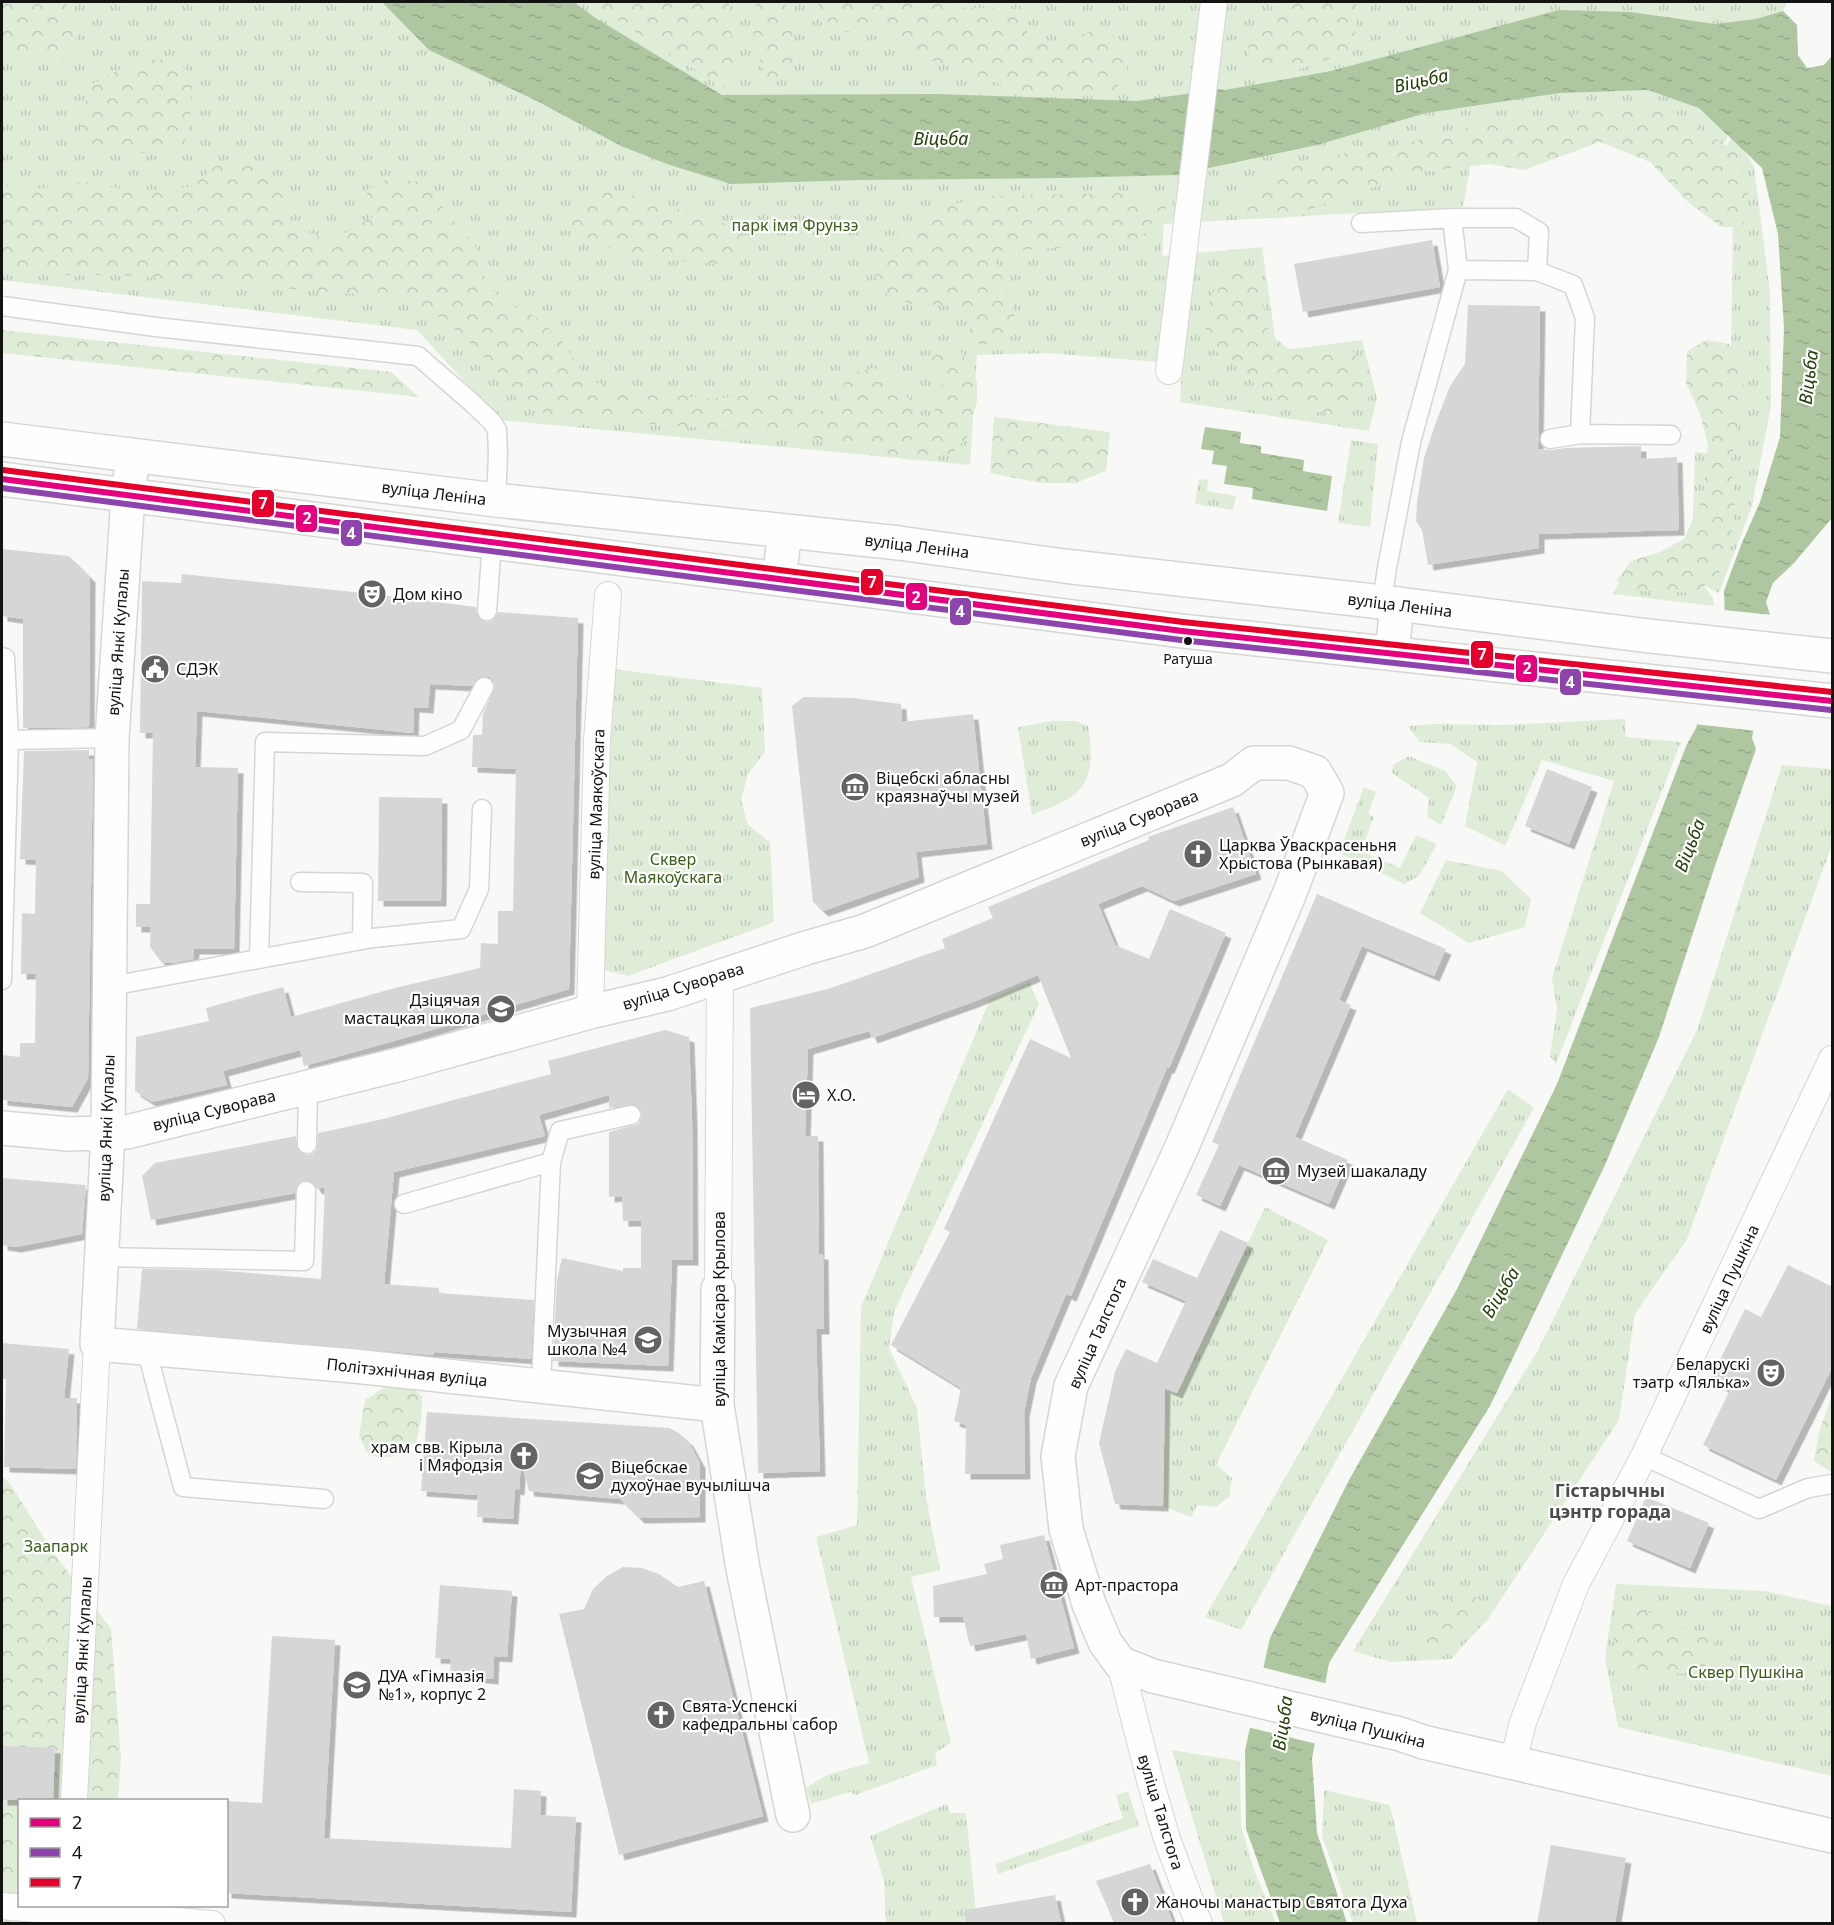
<svg xmlns="http://www.w3.org/2000/svg" width="1834" height="1925" font-family="'Noto Sans',sans-serif">
	<defs>
		<pattern id="grass-tufts" width="24" height="20" patternUnits="userSpaceOnUse" patternTransform="scale(1.5)"><rect width="24" height="20" fill="#dfecd8"/><path d="M3 7l-1-3M5 7V3M7 7l1-3M15 17l-1-3M17 17v-4M19 17l1-3" fill="none" stroke="#becab8"/></pattern>
		<pattern id="forest-crowns" width="20" height="18" patternUnits="userSpaceOnUse" patternTransform="scale(1.5)"><rect width="20" height="18" fill="#dfecd8"/><path d="M2 6a3 3 0 1 1 6 0M12 15a3 3 0 1 1 6 0" fill="none" stroke="#becab8"/></pattern>
		<pattern id="water-ripples" width="26" height="14" patternUnits="userSpaceOnUse" patternTransform="scale(1.5)"><rect width="26" height="14" fill="#afc7a1"/><path d="M2 4q2-2 4 0t4 0M15 11q2-2 4 0t4 0" fill="none" stroke="#96aa8a"/></pattern>
		<filter id="shadow"><feDropShadow dx="5.5" dy="5.5" stdDeviation="0" flood-color="#0004"/></filter>
	</defs>
	<rect width="100%" height="100%" fill="#f8f9f7"/>
	<path fill="url(#grass-tufts)" d="M2 2H1787L1714 167 1733 134 1754 166 1770 293 1771 406 1752 506 1719 593 1703 585 1713 598 1714 606 1613 594 1625 571 1692 545 1695 452 1723 455 1730 436 1733 211 1627 108 1476 134 1463 207 1164 224 1162 256 1262 247 1277 351 1362 340 1377 398 1369 431 1180 402 1182 364 1047 353 977 355 970 465 500 420 417 330 2 280Z
		M1351 440 1378 444 1370 527 1338 523Z
		M1199 479 1208 480 1207 491 1236 496 1233 510 1195 504Z
		M597 667 762 688 765 752 748 774 741 800 748 825 770 842 774 922 628 976 582 965Z
		M1625 719 1626 737 1681 742 1556 1064 1550 1056 1557 1009 1552 978 1614 781 1542 760 1505 846 1465 826 1477 762 1450 744 1420 742 1408 726 1436 724 1503 725Z
		M1051 721H1076L1088 726C1092 750 1095 782 1071 797 1060 805 1045 809 1032 815L1018 727Z
		M1409 756 1445 771 1457 786 1441 825 1427 817 1429 798 1392 773 1393 765Z
		M1782 765 1832 769V845L1687 1239 1635 1314 1619 1420 1488 1619 1451 1659 1391 1662 1353 1651 1538 1350 1697 1030Z
		M1364 787 1376 792 1368 814 1374 817 1361 851 1400 868 1416 835 1437 844 1419 876 1404 884 1339 853Z
		M1446 860 1502 871 1531 899 1525 927 1469 943 1420 913Z
		M1029 982 1039 1004 894 1312 889 1348 917 1408 926 1497 940 1570 911 1577 951 1743 935 1753 937 1765 856 1795 850 1792 811 1804 806 1788 827 1775 869 1763 816 1537 857 1525 861 1307 990 999Z
		M1508 1089 1534 1108 1241 1630 1205 1617Z
		M1265 1207 1328 1240 1216 1465 1232 1478 1229 1497 1216 1507 1197 1505 1191 1517 1163 1506 1165 1391 1177 1393Z
		M1616 1584 1764 1591 1832 1606V1776L1618 1727 1605 1657Z
		M1172 1750 1240 1761 1241 1826 1253 1867 1276 1923H1224Z
		M1324 1790 1390 1805 1417 1923H1353L1322 1836Z
		M1128 1791 1139 1826 998 1874 996 1864 1123 1818 1116 1795Z
		M947 1804 950 1813H966L977 1923H886L884 1881 870 1836Z"/>
	<path fill="url(#forest-crowns)" d="M2 2H63L66 3 78 45 63 61 2 54Z
		M591 2H729L734 67 724 88 598 8Z
		M756 2H784L792 29 793 69 768 85 753 37Z
		M819 2H936L949 7 1020 9 1028 35 1055 46 1100 27 1128 44 1127 73 1110 96 1036 97 905 51 880 31 831 32 815 16Z
		M1279 2H1356L1357 23 1350 52 1294 71 1256 72 1248 64 1249 34 1264 30 1275 5Z
		M139 59 179 60 192 81 191 111 185 145 146 153 76 150 89 86Z
		M1629 103 1669 109 1739 154 1748 190 1743 227H1721L1688 202 1650 162 1600 142 1524 170 1490 164 1418 172 1284 218 1248 217 1243 195 1277 172 1335 155 1399 145 1495 121 1550 119Z
		M245 158 255 160 283 195 287 216 303 231 333 240 374 216 366 190 388 179 421 182 475 245 485 280 501 300 537 318 561 340 587 379 606 386 710 399 741 396 763 389 785 391 805 406 825 413 838 400 847 375 873 368 894 376 902 386 918 420H932L942 386 929 361 946 346 961 352 977 382V401L967 437 952 454 909 460 869 449 799 436 557 416 523 407 498 372 463 336 430 310 405 298 116 275H48L2 270V185L36 189 84 182 132 191 191 187 216 166Z
		M592 193H627L672 208 709 215 740 232 743 245 724 264 698 263 628 254 589 241 570 225 571 204Z
		M1118 193 1167 202 1164 223 1128 243 992 252 1008 292 1018 331 995 345 972 343 969 324 953 306 911 304 876 289V251L898 237 931 210 985 196Z
		M1242 267 1261 293 1269 333 1292 352 1329 348 1352 351 1369 369V401L1340 416 1303 409 1264 395 1245 373 1222 357 1205 338 1209 301 1224 270Z
		M2 330 391 372 419 397 2 353Z
		M1707 340 1729 344 1744 365 1743 393 1731 461 1735 509 1728 554 1719 573 1696 593 1627 590 1617 580 1631 561 1660 552 1684 539 1703 498 1708 445 1700 414 1686 383 1687 351Z
		M994 417 1110 432 1106 471 1076 483H1042L990 473Z
		M388 1385 413 1387 422 1397 421 1421 416 1442 393 1457 369 1456 359 1436 365 1400Z
		M1832 1395V1469L1830 1471 1814 1461 1819 1432Z
		M2 1476 11 1485 53 1552 111 1629 121 1759 118 1800H20V1906L141 1923H2Z
		M1472 1593 1480 1601 1461 1635 1443 1653 1421 1650 1428 1620 1445 1600Z
		M1634 1606 1714 1642 1709 1664 1688 1673 1632 1676 1615 1658 1613 1634 1620 1611Z"/>
	<path fill="url(#water-ripples)" d="M382 2H574L594 17 722 95 936 94 1137 101 1220 89 1225 90 1331 71 1559 10 1630 12 1715 24 1756 19 1783 11 1797 25 1798 55 1807 68 1824 65 1832 56V518L1794 563 1773 583 1766 602 1773 624 1752 738 1756 749 1715 866 1659 1037 1605 1165 1490 1406 1329 1663 1312 1759 1317 1833 1347 1923H1280L1246 1829 1245 1750 1270 1638 1349 1480 1457 1289 1557 1084 1678 767 1687 744 1696 728 1725 619 1724 591 1741 545 1760 502 1780 437 1784 328 1778 234 1762 168 1699 108 1648 90 1560 93 1426 113 1317 145 1176 175 1061 178 859 180 731 184 667 164 621 146 537 101 429 50Z
		M1205 427 1241 432 1240 443 1261 446V453L1304 460 1303 471 1332 476 1327 511 1252 499 1253 488 1224 484 1227 466 1212 464 1214 451 1201 449Z"/>
	<path fill="#f8f9f7" d="M1723 610 1773 615 1776 623 1757 731 1694 724 1722 619Z
		M1261 1667 1328 1684 1317 1744 1247 1727Z"/>
	<path fill="#d7d6d6" filter="url(#shadow)" d="M1432 240 1440 287 1303 312 1294 264Z
		M1468 305 1540 306 1538 449 1551 450 1565 448 1641 446V459L1677 457 1679 530 1539 534V548L1428 565 1422 530 1416 521 1417 502 1424 458 1436 422 1450 386 1465 364Z
		M2 549 69 556 90 577 89 727 23 728V619L2 616Z
		M182 574 372 594 476 607 477 616 486 622 492 621 498 612 578 618 569 989 415 1035 304 1066 300 1050 223 1071 227 1085 152 1102 135 1091 136 1037 209 1021 206 1008 283 987 291 1017 395 988 480 968 481 943 498 944V911H513L516 769 472 767 473 735H482L483 714 495 687 494 682 490 677 484 676 479 677 472 686 430 684 428 708 414 707 413 733 197 711 195 767 238 768 234 949H194L193 959 172 963H162L150 947 151 927H136V904H150L153 733H140L142 581 181 583Z
		M804 697 853 698 901 704 902 722 973 714 987 844 916 852 919 877 823 911 813 902 792 706Z
		M89 750V759H93L88 1078 72 1107 2 1100V1055L20 1057V1043H35L36 974H21L22 913 35 914 36 860 20 859 24 751Z
		M1547 769 1592 787 1569 844 1525 826Z
		M379 797 442 798 441 901H378Z
		M1233 807 1256 874 1174 901 1142 886 1098 904 1115 945 1149 959 1170 909 1226 933 1169 1068H1167L1071 1296 1066 1294 1031 1378 1024 1412 1025 1474H965L966 1425 954 1421 961 1388 891 1345 950 1232 944 1229 1030 1039 1071 1058 1038 975 973 1002 872 1038 869 1031 808 1049 805 1136H818L819 1254H823L824 1329H816L820 1471 758 1473 750 1008 828 989 945 948 942 939 993 918 988 907 1149 840 1148 837Z
		M1317 894 1446 949 1434 976 1362 946 1339 1000 1351 1005 1295 1137 1348 1160 1329 1204 1239 1165 1220 1206 1196 1195 1219 1145 1212 1142Z
		M665 1030 689 1037 692 1120 693 1260H672L668 1366 553 1361 557 1280 562 1258 623 1271V1268H641V1221H623L622 1196 609 1197V1132L638 1124 641 1119 642 1113 639 1107 634 1104 609 1108V1095L539 1115 545 1136 394 1172 384 1284 439 1288V1293L534 1300 531 1359 434 1352V1355L137 1329 142 1269 215 1270 321 1279 325 1187 317 1189 312 1182 306 1180 297 1185 295 1193 151 1220 142 1176 155 1163 296 1136 298 1150 306 1155 312 1154 317 1149 318 1133 379 1120 551 1074 548 1061Z
		M2 1178 86 1185 82 1234 16 1247 2 1245Z
		M1220 1230 1248 1243 1177 1393 1165 1388 1163 1506 1115 1504 1099 1443 1115 1372 1126 1349 1157 1363 1186 1301 1142 1282 1153 1259 1197 1278Z
		M1788 1265 1833 1287V1366L1776 1480 1703 1445 1730 1390 1710 1380 1745 1309 1761 1317Z
		M2 1343 69 1349 64 1398H77L76 1469 4 1467 6 1379H2Z
		M427 1412 669 1428 679 1433 688 1441 700 1463V1517L639 1518 620 1499 529 1491 521 1461 519 1490 515 1489 513 1519 477 1517 478 1495 421 1491Z
		M1646 1497 1709 1523 1690 1568 1627 1541Z
		M1044 1535 1074 1648 1031 1659 1026 1634 970 1646 963 1617H934L933 1586 987 1574 984 1564 1003 1559 1000 1545Z
		M623 1567 642 1568 659 1574 678 1587 704 1581 763 1816 619 1855 559 1614 584 1609 593 1589 607 1576Z
		M440 1585 512 1591 507 1657 494 1656 493 1679 450 1675 451 1659 435 1658Z
		M272 1636 335 1640 324 1838 511 1848 514 1789 541 1791 540 1815 576 1817 571 1912 226 1893V1801L262 1803Z
		M2 1746 55 1748 53 1800H2Z
		M1551 1845 1626 1858 1615 1923H1537Z
		M1150 1864 1173 1923H1114L1096 1881Z
		M1055 1895 1061 1923H966L965 1910Z"/>
	<g fill="none" stroke-linecap="round" stroke-linejoin="round">
		<g stroke="#d5d6d4" stroke-width="21">
			<path id="service" d="M1452 218H1516L1539 232 1537 271
				M1361 223 1452 218 1458 270 1411 442 1387 568 1382 602
				M1458 270 1537 271 1573 285 1585 318 1580 434
				M2 306 156 327 418 356 470 401 492 422 497 430 498 454 496 500
				M1550 439 1580 434 1671 435
				M487 611 492 542
				M2 657 5 658 9 740 2 742
				M300 882 363 883 362 940
				M259 959 265 742 425 746 461 730 484 687
				M2 980 9 740 112 738
				M109 984 127 983 373 938 461 929 479 889 482 809
				M307 1144 308 1087
				M404 1204 551 1162
				M101 1257 304 1261 306 1191
				M146 1348 183 1487 324 1499
				M541 1385 551 1162 560 1131 631 1115
				M1644 1456 1759 1509 1808 1488 1832 1484"/>
		</g>
		<g stroke="#d5d6d4" stroke-width="28">
			<path id="pedestrian" d="M1169 371 1214 2
				M590 1012 597 741 608 595
				M718 1289 720 976
				M1120 1663 1151 1784 1167 1839 1199 1924
				M1513 1762 1523 1722 1576 1584 1644 1456 1832 1059
				M74 1800 97 1344
				M2 1906 212 1924"/>
		</g>
		<g stroke="#d5d6d4" stroke-width="36">
			<path id="minor" d="M133 456 128 496 112 738 108 1133 97 1344 354 1366 717 1405
				M779 579 785 531
				M1392 653 1397 604
				M2 1128 69 1134 127 1132 401 1064 590 1012 667 994 806 948 865 931 1232 780 1254 763H1289L1315 772 1327 793 1289 895 1181 1149 1071 1386 1058 1456 1066 1529 1089 1604 1105 1642 1120 1663 1153 1676 1400 1734 1423 1742 1832 1836
				M718 1289 717 1405 743 1569 793 1815"/>
		</g>
		<g stroke="#d5d6d4" stroke-width="36">
			<path id="primary" d="M2 439 496 500 899 543 1064 566 1382 602 1641 635 1832 656
				M2 479 1182 631 1832 701"/>
		</g>
		<use href="#service" stroke="#fefefe" stroke-width="18"/>
		<use href="#pedestrian" stroke="#fefefe" stroke-width="26"/>
		<use href="#minor" stroke="#fefefe" stroke-width="33"/>
		<use href="#primary" stroke="#fefefe" stroke-width="33"/>
		<g stroke="#fff" stroke-width="10">
			<path id="bus-1" d="M2 479 1182 631 1832 701"/>
		</g>
		<g stroke="#fff" stroke-width="10">
			<path id="bus-2" d="M2 488 1181 640 1831 710"/>
		</g>
		<g stroke="#fff" stroke-width="10">
			<path id="bus-3" d="M3 470 1183 622 1832 692"/>
		</g>
		<use href="#bus-1" stroke="#e5007d" stroke-width="6"/>
		<use href="#bus-2" stroke="#8e44ad" stroke-width="6"/>
		<use href="#bus-3" stroke="#e4002b" stroke-width="6"/>
	</g>
	<defs>
		<g id="theatre-disc" transform="scale(1.5)"><circle r="9.5" fill="#636462" stroke="#fff"/><path d="M-5-5.5Q0-4 5-5.5V0Q5 5 0 6Q-5 5-5 0ZM-3.3-2.5H-1v1.5H-3.3ZM1-2.5H3.3v1.5H1ZM-2.8 1Q0 5.5 2.8 1Z" fill="#fff"/></g>
		<g id="civic-disc" transform="scale(1.5)"><circle r="9.5" fill="#636462" stroke="#fff"/><path d="M-.6-6.5H3V-4.5H.6V-3L4-1V1h2V6H-6V1h2V-1L-.6-3ZM-1.2 2.5V6h2.4V2.5Z" fill="#fff"/></g>
		<g id="museum-disc" transform="scale(1.5)"><circle r="9.5" fill="#636462" stroke="#fff"/><path d="M0-6L6-3V-2H-6V-3ZM-5-1h2V3h-2ZM-1-1h2V3h-2ZM3-1h2V3H3ZM-6 4H6V6H-6Z" fill="#fff"/></g>
		<g id="church-disc" transform="scale(1.5)"><circle r="9.5" fill="#636462" stroke="#fff"/><path d="M-1.2-6h2.4v3.5h3.3v2.4h-3.3V6h-2.4V-.1h-3.3v-2.4h3.3Z" fill="#fff"/></g>
		<g id="school-disc" transform="scale(1.5)"><circle r="9.5" fill="#636462" stroke="#fff"/><path d="M0-5L7-2L0 1L-7-2ZM-4 1L0 2.5L4 1V4Q0 6-4 4Z" fill="#fff"/></g>
		<g id="hotel-disc" transform="scale(1.5)"><circle r="9.5" fill="#636462" stroke="#fff"/><path d="M-6-4.5h1.5V1H6V5H4.5V3h-9V5H-6ZM-4 0a1.8 1.8 0 1 1 3.6 0ZM.5 0V-2.5h3Q6-2.5 6 0Z" fill="#fff"/></g>
		<g id="university-disc" transform="scale(1.5)"><circle r="9.5" fill="#636462" stroke="#fff"/><path d="M0-5L7-2L0 1L-7-2ZM-4 1L0 2.5L4 1V4Q0 6-4 4Z" fill="#fff"/></g>
	</defs>
	<g fill-rule="evenodd">
		<use href="#theatre-disc" x="372" y="594"/>
		<use href="#civic-disc" x="155" y="669"/>
		<use href="#museum-disc" x="855" y="787"/>
		<use href="#church-disc" x="1198" y="854"/>
		<use href="#school-disc" x="501" y="1009"/>
		<use href="#hotel-disc" x="806" y="1095"/>
		<use href="#museum-disc" x="1276" y="1171"/>
		<use href="#school-disc" x="648" y="1340"/>
		<use href="#theatre-disc" x="1771" y="1373"/>
		<use href="#church-disc" x="524" y="1456"/>
		<use href="#university-disc" x="590" y="1476"/>
		<use href="#museum-disc" x="1054" y="1585"/>
		<use href="#school-disc" x="357" y="1685"/>
		<use href="#church-disc" x="661" y="1715"/>
		<use href="#church-disc" x="1135" y="1902"/>
	</g>
	<circle fill="#131412" stroke="#fff" stroke-width="2" cx="1188" cy="641" r="5"/>
	<g text-anchor="middle" dominant-baseline="central" stroke-width="4.5" stroke-linejoin="round" paint-order="stroke">
		<g font-size="14" fill="#131412" stroke="#fff">
			<text x="1188" y="658">Ратуша</text>
		</g>
		<g font-size="16" fill="#386118" stroke="#fff">
			<text x="795" y="225">парк імя Фрунзэ</text>
			<text x="673" y="859">Сквер<tspan x="673" dy="18">Маякоўскага</tspan></text>
			<text x="56" y="1546">Заапарк</text>
			<text x="1746" y="1672">Сквер Пушкіна</text>
		</g>
		<g font-size="16" fill="#131412" stroke="#fff">
			<text transform="translate(434 493) rotate(7)">вуліца Леніна</text>
			<text transform="translate(917 546) rotate(7)">вуліца Леніна</text>
			<text transform="translate(1400 605) rotate(7)">вуліца Леніна</text>
			<text transform="translate(118 642) rotate(-86)">вуліца Янкі Купалы</text>
			<text transform="translate(596 804) rotate(-88)">вуліца Маякоўскага</text>
			<text transform="translate(1139 818) rotate(-22)">вуліца Суворава</text>
			<text transform="translate(683 986) rotate(-17)">вуліца Суворава</text>
			<text transform="translate(214 1110) rotate(-14)">вуліца Суворава</text>
			<text transform="translate(106 1128) rotate(-88)">вуліца Янкі Купалы</text>
			<text transform="translate(1729 1279) rotate(-65)">вуліца Пушкіна</text>
			<text transform="translate(719 1309) rotate(-90)">вуліца Камісара Крылова</text>
			<text transform="translate(1097 1333) rotate(-66)">вуліца Талстога</text>
			<text transform="translate(407 1372) rotate(6)">Політэхнічная вуліца</text>
			<text transform="translate(82 1650) rotate(-87)">вуліца Янкі Купалы</text>
			<text transform="translate(1368 1728) rotate(14)">вуліца Пушкіна</text>
			<text transform="translate(1161 1812) rotate(73)">вуліца Талстога</text>
		</g>
		<g font-size="16" fill="#131412" stroke="#fff" text-anchor="start">
			<text x="393" y="594">Дом кіно</text>
			<text x="176" y="669">СДЭК</text>
			<text x="876" y="778">Віцебскі абласны<tspan x="876" dy="18">краязнаўчы музей</tspan></text>
			<text x="1219" y="845">Царква Ўваскрасеньня<tspan x="1219" dy="18">Хрыстова (Рынкавая)</tspan></text>
			<text x="480" y="1000" text-anchor="end">Дзіцячая<tspan x="480" dy="18">мастацкая школа</tspan></text>
			<text x="827" y="1095">X.O.</text>
			<text x="1297" y="1171">Музей шакаладу</text>
			<text x="627" y="1331" text-anchor="end">Музычная<tspan x="627" dy="18">школа №4</tspan></text>
			<text x="1750" y="1364" text-anchor="end">Беларускі<tspan x="1750" dy="18">тэатр «Лялька»</tspan></text>
			<text x="503" y="1447" text-anchor="end">храм свв. Кірыла<tspan x="503" dy="18">і Мяфодзія</tspan></text>
			<text x="611" y="1467">Віцебскае<tspan x="611" dy="18">духоўнае вучылішча</tspan></text>
			<text x="1075" y="1585">Арт-прастора</text>
			<text x="378" y="1676">ДУА «Гімназія<tspan x="378" dy="18">№1», корпус 2</tspan></text>
			<text x="682" y="1706">Свята-Успенскі<tspan x="682" dy="18">кафедральны сабор</tspan></text>
			<text x="1156" y="1902">Жаночы манастыр Святога Духа</text>
		</g>
		<g font-size="18" font-style="italic" fill="#203e05" stroke="#fff">
			<text transform="translate(1421 80) rotate(-13)">Віцьба</text>
			<text x="941" y="138">Віцьба</text>
			<text transform="translate(1808 377) rotate(-83)">Віцьба</text>
			<text transform="translate(1689 845) rotate(-69)">Віцьба</text>
			<text transform="translate(1500 1292) rotate(-59)">Віцьба</text>
			<text transform="translate(1282 1723) rotate(-82)">Віцьба</text>
		</g>
		<g font-size="18" font-weight="bold" fill="#4b4d4a" stroke="#fff">
			<text x="1610" y="1490">Гістарычны<tspan x="1610" dy="21">цэнтр горада</tspan></text>
		</g>
	</g>
	<g stroke="#fff" stroke-width="2">
		<rect x="251" y="489" width="24" height="29" rx="6" fill="#e4002b"/>
		<rect x="295" y="504" width="23" height="29" rx="6" fill="#e5007d"/>
		<rect x="340" y="519" width="23" height="28" rx="6" fill="#8e44ad"/>
		<rect x="860" y="568" width="24" height="28" rx="6" fill="#e4002b"/>
		<rect x="905" y="582" width="23" height="29" rx="6" fill="#e5007d"/>
		<rect x="949" y="597" width="23" height="29" rx="6" fill="#8e44ad"/>
		<rect x="1470" y="640" width="24" height="29" rx="6" fill="#e4002b"/>
		<rect x="1515" y="654" width="23" height="29" rx="6" fill="#e5007d"/>
		<rect x="1559" y="668" width="23" height="28" rx="6" fill="#8e44ad"/>
	</g>
	<g font-size="16" text-anchor="middle" font-weight="bold" fill="#fff">
		<text x="263" y="509">7</text>
		<text x="307" y="524">2</text>
		<text x="351" y="539">4</text>
		<text x="872" y="588">7</text>
		<text x="916" y="603">2</text>
		<text x="960" y="617">4</text>
		<text x="1482" y="660">7</text>
		<text x="1527" y="674">2</text>
		<text x="1570" y="688">4</text>
	</g>
	<rect width="1834" height="1925" fill="none" stroke="#131412" stroke-width="6"/>
	<rect x="18" y="1799" width="210" height="108" fill="#ffffff" stroke="#a1a1a0" stroke-width="1.5"/>
	<rect x="30" y="1818" width="30" height="9" fill="#e5007d" stroke="#a1a1a0" stroke-width="1.5"/>
	<text x="72" y="1829" font-size="18" fill="#131412">2</text>
	<rect x="30" y="1848" width="30" height="9" fill="#8e44ad" stroke="#a1a1a0" stroke-width="1.5"/>
	<text x="72" y="1859" font-size="18" fill="#131412">4</text>
	<rect x="30" y="1878" width="30" height="9" fill="#e4002b" stroke="#a1a1a0" stroke-width="1.5"/>
	<text x="72" y="1889" font-size="18" fill="#131412">7</text>
</svg>
